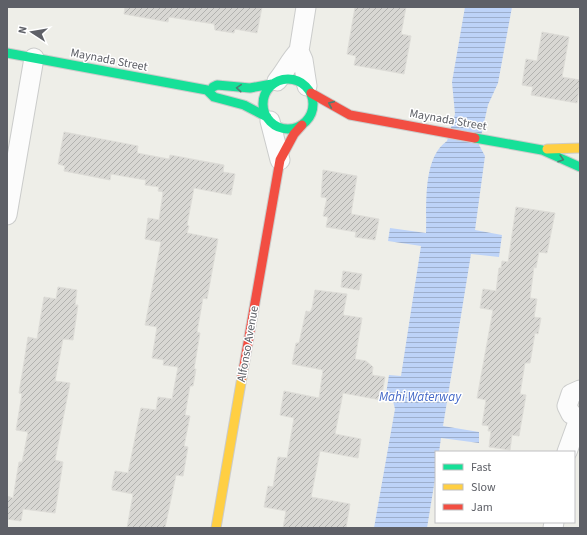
<svg xmlns="http://www.w3.org/2000/svg" width="587" height="535" font-family="'Source Sans 3',sans-serif">
	<defs>
		<pattern id="water-rules" width="6" height="5" patternUnits="userSpaceOnUse"><rect width="6" height="5" fill="#bdd3f8"/><path d="M0 2.5h6" fill="none" stroke="#9dafcd"/></pattern>
		<pattern id="building-hatch" width="6" height="6" patternUnits="userSpaceOnUse"><rect width="6" height="6" fill="#d8d7d3"/><path d="M-1 1l2-2M0 6l6-6M5 7l2-2" fill="none" stroke="#b2b2af"/></pattern>
	</defs>
	<rect width="100%" height="100%" fill="#eeeee8"/>
	<path fill="url(#water-rules)" d="M465 7H512L498 83 488 105 479 145 485 156 475 230 502 235 499 257 471 254 443 426 479 432V443L441 438 439 452H436V473L427 528H374L395 409 393 401 386 394 389 375 401 376 421 246 388 241 390 228 426 233C427 206 422 158 447 141L455 114 452 82Z"/>
	<path fill="url(#building-hatch)" stroke="#deddd8" d="M125 7H262L257 33 235 29 234 33 215 30 214 24 169 17 168 22 124 14Z
		M355 7H406L401 34 411 36 404 74 354 65 356 56 347 54Z
		M542 32 569 37 562 77 580 80 577 103 531 95 533 87 522 85 526 59 537 61Z
		M64 132 138 146 137 153 169 159 170 155 224 165 223 172 235 174 231 195 194 188 187 225 189 226 187 233 218 239 207 299 203 298 197 332 200 333 194 369H196L193 386H190L185 415 190 416 184 446 188 447 183 476 176 475 165 528H127L133 494 112 490V486L115 471 128 473 141 408 156 410 158 397 172 399 178 367 163 365 164 360 152 358 157 327 145 325 161 242 145 239 148 218 159 220 163 192 158 191 159 187 145 185 146 180 111 174 110 180 64 171 65 166 58 164Z
		M323 170 357 176 351 214 379 219 375 240 355 237 356 232 326 227 328 217 323 216 327 198 321 197Z
		M516 207 555 213 547 253 539 252 536 268 534 267 530 298 537 299 534 317 541 318 538 334 535 333 530 363H525L520 394 526 395 519 436 512 435 510 450 489 447 491 431H488L489 426 482 425 486 400 477 398 493 310 480 308 483 289 496 291 499 268H501L502 261 508 262Z
		M343 271 362 274 359 290 341 287Z
		M58 287 77 290 75 305H78L73 340 63 339 55 381 70 383 55 460 63 462 55 513 23 509 21 521 7 519V496L13 498 19 462H22L28 432 16 430 22 394 19 393 28 337 37 339 44 297 56 299Z
		M315 290 347 294 343 315 362 318 355 359 366 361 373 367 372 375 385 377 381 400 343 393 335 434 361 439 358 458 320 451 311 497 350 504 346 528H283L286 511 264 507 268 486 273 487 278 457 287 458 294 418 280 415 284 391 319 398 323 370 292 364 296 343H299L306 311 310 312 312 308Z"/>
	<g fill="none" stroke-linecap="round" stroke-linejoin="round">
		<g stroke="#cbcccb" stroke-width="21">
			<path id="street" d="M306 7 299 51 303 60 307 86
				M277 81C285 72 290 60 299 51
				M270 121 280 160
				M7 215 34 58
				M580 390 571 394 567 406 571 414 580 419
				M567 452 579 419
				M553 528 554 522"/>
		</g>
		<g stroke="#cbcbca" stroke-width="11">
			<path id="fast" d="M7 53 207 90 214 97 244 105 267 117
				M263 104a25 25 0 1 1 50 0a25 25 0 1 1-50 0Z
				M213 87 217 85 250 88 272 84
				M475 138 542 150 580 167"/>
		</g>
		<g stroke="#cbcbca" stroke-width="11">
			<path id="slow" d="M547 149 580 148
				M216 528 242 377"/>
		</g>
		<g stroke="#cbcbca" stroke-width="11">
			<path id="jam" d="M311 93 350 115 475 138
				M242 377 280 160 294 134 302 125"/>
		</g>
		<use href="#street" stroke="#fcfcfc" stroke-width="19"/>
		<use href="#fast" stroke="#16e098" stroke-width="9"/>
		<use href="#slow" stroke="#ffcf43" stroke-width="9"/>
		<use href="#jam" stroke="#f24e42" stroke-width="9"/>
	</g>
	<defs><path id="oneway-chevron" d="M-2-3.5L2.5 0L-2 3.5" fill="none" stroke-width="1.6" stroke-linecap="round" stroke-linejoin="round"/></defs>
	<g stroke="#4c8073">
		<use href="#oneway-chevron" transform="translate(239 88) rotate(-176)"/>
		<use href="#oneway-chevron" transform="translate(331 104) rotate(-156)"/>
		<use href="#oneway-chevron" transform="translate(561 159) rotate(17)"/>
	</g>
	<g text-anchor="middle" dominant-baseline="central" stroke-width="3" stroke-linejoin="round" paint-order="stroke">
		<g font-size="12" fill="#5e6067" stroke="#fff">
			<text transform="translate(109 60) rotate(11)">Maynada Street</text>
			<text transform="translate(448 120) rotate(10)">Maynada Street</text>
			<text transform="translate(248 344) rotate(-80)">Alfonso Avenue</text>
		</g>
		<g font-size="13" font-style="italic" fill="#456ac8" stroke="#fff">
			<text x="420" y="397">Mahi Waterway</text>
		</g>
	</g>
	<rect width="587" height="535" fill="none" stroke="#5e6067" stroke-width="16"/>
	<rect x="435" y="451" width="140" height="72" fill="#ffffff" stroke="#bfbfc2"/>
	<rect x="443" y="464" width="20" height="6" fill="#16e098" stroke="#bfbfc2"/>
	<text x="471" y="471" font-size="12" fill="#5e6067">Fast</text>
	<rect x="443" y="484" width="20" height="6" fill="#ffcf43" stroke="#bfbfc2"/>
	<text x="471" y="491" font-size="12" fill="#5e6067">Slow</text>
	<rect x="443" y="504" width="20" height="6" fill="#f24e42" stroke="#bfbfc2"/>
	<text x="471" y="511" font-size="12" fill="#5e6067">Jam</text>
	<g transform="translate(32 32) rotate(282)" stroke="#ffffff" stroke-width="3" paint-order="stroke">
	<path d="M0-3L7 15L0 10L-7 15Z" fill="#5e6067"/>
	<text y="-6" font-size="11" font-weight="bold" text-anchor="middle" fill="#5e6067">N</text>
	</g>
</svg>
